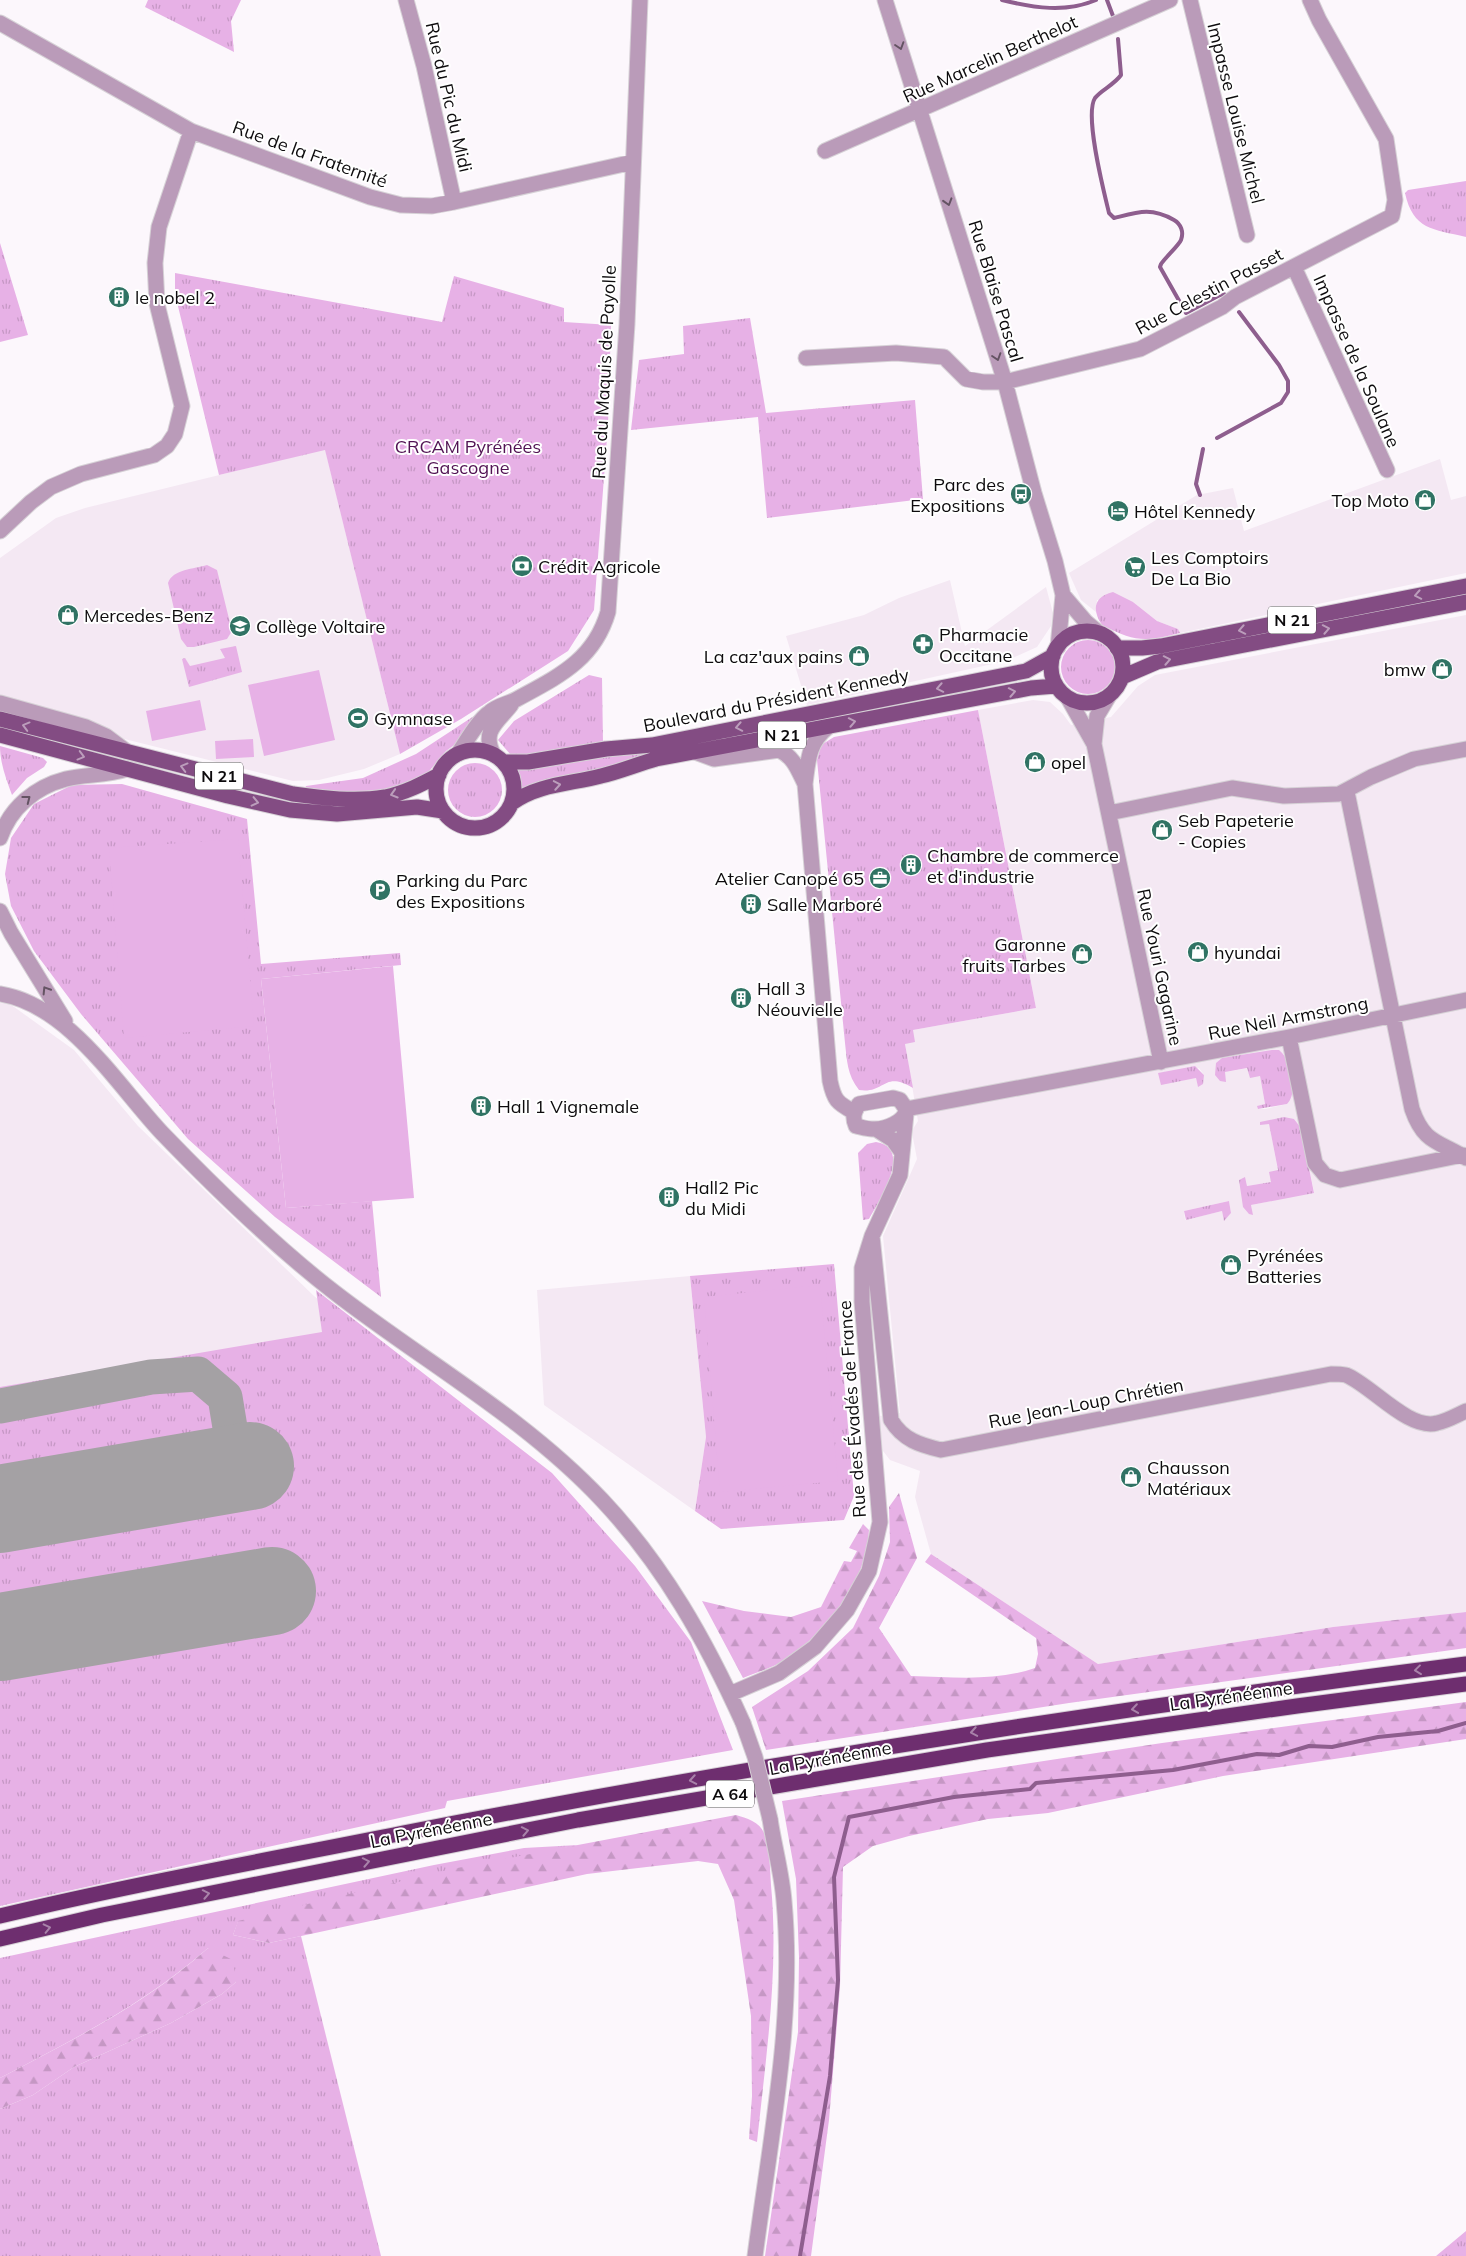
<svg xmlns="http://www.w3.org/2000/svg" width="1466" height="2256" font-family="Mulish,sans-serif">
	<defs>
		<pattern id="grass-tufts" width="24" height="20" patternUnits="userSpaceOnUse" patternTransform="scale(1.25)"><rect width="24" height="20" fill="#e7b1e6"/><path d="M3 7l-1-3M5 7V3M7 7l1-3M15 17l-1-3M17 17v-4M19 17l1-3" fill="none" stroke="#c597c4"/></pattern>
		<pattern id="forest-firs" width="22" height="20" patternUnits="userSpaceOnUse" patternTransform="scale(1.25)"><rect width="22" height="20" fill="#e7b1e6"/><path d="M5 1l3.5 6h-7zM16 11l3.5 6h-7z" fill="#c597c4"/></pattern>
	</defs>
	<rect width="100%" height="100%" fill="#fcf7fc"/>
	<path fill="#f4e8f3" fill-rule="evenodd" d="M325 449 400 754 364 769 319 780 293 781 0 708V558L56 518 85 508Z
		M1440 459 1451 500 1466 496V573L1180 633 1178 629 1157 621 1133 602 1097 600 1096 612 1081 600 1069 573 1197 495 1233 488 1244 531Z
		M950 580 965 646 1046 587 1053 613 1051 626 1037 647 1006 661 807 705 786 636 864 615 899 598Z
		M1466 615V1612L1333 1627 1098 1664 931 1554 915 1497 920 1471 890 1460 883 1451 879 1416 900 1413 883 1236 917 1159 913 1138V1129L918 1121 905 1044 913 1030 1036 1008 978 710 1033 700 1050 702 1063 714 1071 725 1111 717 1138 686 1155 675ZM1287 1058V1104L1265 1109H1258L1265 1104 1260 1076 1248 1068 1225 1072ZM1199 1068 1204 1075 1198 1086 1196 1078 1161 1084ZM1294 1119 1301 1128 1314 1192 1251 1205 1252 1215 1245 1177 1247 1186 1271 1182 1278 1171 1269 1123ZM1229 1201 1231 1213 1224 1220 1222 1211 1185 1220 1184 1211Z
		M0 1003 10 1004 74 1050 138 1126 314 1296 502 1449 0 1820Z
		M690 1276 706 1437 695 1511 544 1405 537 1290Z"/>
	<path fill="url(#grass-tufts)" d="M148 0H241L231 21 234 52 145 7Z
		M1466 181V237C1433 229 1413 230 1405 193L1408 190Z
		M0 243 28 335 0 342Z
		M175 273 442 322 454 276 564 308V322L611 325 608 424 594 610 568 651 461 719 400 754 325 450 219 475 175 294Z
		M750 318 766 413 915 400 923 499 767 518 758 417 631 430 639 360 684 354 683 326Z
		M207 565 217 570 232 631 227 639 194 647H187L181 639 168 583C173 569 194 569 207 565Z
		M1113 592 1133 602 1157 621 1178 629 1180 633C1145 642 1135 642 1102 625 1092 610 1093 597 1113 592Z
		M1061 667a27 27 0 1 1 54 0a27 27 0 1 1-54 0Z
		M236 646 242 672 189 687 182 659 185 658 190 666 225 658 220 649Z
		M589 675 602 678 603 743 546 755 510 754 498 740 514 721Z
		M978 710 1036 1008 913 1030 915 1042 905 1044 913 1088C883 1070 886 1094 859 1090 847 1075 847 1060 845 1043L817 760 821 745 834 737Z
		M480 712 457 743 446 751 426 775 385 790 346 792 304 790 306 786 363 778 416 754Z
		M0 746 43 758 47 762 44 767 27 778 12 795C6 779 0 763 0 746Z
		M642 752V757L602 770 520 790 517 770 601 756Z
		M448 790a27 27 0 1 1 54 0a27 27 0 1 1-54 0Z
		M122 784 247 819 261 964 400 953 401 965 261 979 286 1208 372 1201 381 1297 275 1217 188 1139 81 1014 34 951 11 906 5 874 11 838 34 804 72 785Z
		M1272 1050H1279C1291 1059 1299 1092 1287 1104L1258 1109 1257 1106 1265 1104 1260 1076 1250 1078 1247 1068 1225 1072 1226 1082 1220 1081 1215 1075 1216 1063 1222 1058Z
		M1195 1066 1204 1075 1203 1084 1198 1087 1196 1078 1161 1085 1158 1073Z
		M1284 1117 1294 1119 1301 1128 1314 1193 1251 1205 1253 1215 1249 1214 1243 1207 1239 1180 1245 1177 1247 1186 1271 1182 1269 1172 1278 1170 1269 1124 1260 1125V1122Z
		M876 1142C914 1148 879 1201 869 1219L863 1220 858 1153 867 1144Z
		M1229 1201 1231 1213 1224 1221 1222 1211 1186 1220 1184 1211Z
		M834 1264 854 1496 844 1520 721 1529 695 1511 706 1437 690 1276Z
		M316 1290 552 1473 635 1566 691 1642 733 1750 447 1801 445 1808 0 1906V1387L322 1332Z
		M578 1845 238 1922 233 1935 269 1943 301 1936 381 2256H0V2109L33 2095 74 2067 171 2023 222 1994 236 1982 208 1948C146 2003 73 2040 0 2078V1958L434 1865 524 1848Z
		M1466 2231V2256H1436Z"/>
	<path fill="url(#forest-firs)" d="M899 1493 917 1558 879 1628 911 1676C953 1677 995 1682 1035 1668L1038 1654 1036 1638 925 1562 931 1554 1098 1664 1333 1627 1466 1612V1648L1069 1703 766 1750 752 1707 808 1671 853 1628 879 1576 890 1542 889 1507Z
		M863 1524 869 1530C867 1582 827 1632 785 1660 773 1668 756 1672 743 1678L702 1601 744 1611 791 1617 821 1607 844 1561 851 1562 857 1551 849 1548Z
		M1466 1702V1739L1223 1776 1048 1813 988 1819 909 1836 873 1846 843 1867 840 1987 829 2120 811 2256H765L798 2032 799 1957 796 1879 782 1801 1162 1743Z
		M736 1815C746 1818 760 1822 764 1833 770 1848 770 1869 771 1885 779 1971 766 2056 757 2142L749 2139 752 2096 751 2016 734 1900 718 1864 698 1861 587 1874 269 1943 233 1935 238 1921 452 1869Z
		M208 1948 233 1960 236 1982 222 1994 171 2023 74 2067 33 2095 0 2109V2078C73 2040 147 2003 208 1948Z"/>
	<path fill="#e7b1e6" d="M319 670 335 740 264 756 248 685Z
		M200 700 206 730 152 741 146 711Z
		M253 739 254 757 216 759 215 741Z
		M238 839 254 1026 124 1038 109 848Z
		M393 966 414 1198 286 1208 261 979Z
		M820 1285 838 1481 720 1492 704 1297Z"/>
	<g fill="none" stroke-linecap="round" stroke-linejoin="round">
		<path stroke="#8e5e8e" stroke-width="4" d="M1002 0C1034 8 1066 13 1096 0
			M1107 0 1113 16
			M1118 39 1121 75C1114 85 1101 90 1095 98 1084 115 1104 192 1109 213L1114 218C1138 212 1151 207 1174 220 1181 224 1184 232 1181 240 1179 245 1165 258 1161 264L1160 267 1186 313 1220 295 1224 294 1225 296
			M1217 438 1281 403 1288 392V381L1279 365 1239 312
			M1200 495 1196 484 1203 449
			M800 2256 830 2076 838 1980 834 1877 849 1817 954 1797 1030 1789 1036 1783 1173 1770 1257 1754 1279 1755 1309 1746 1332 1747 1378 1737 1438 1731 1466 1723"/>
		<path stroke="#a4a1a4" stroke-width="35" d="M0 1406 151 1377 198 1374 225 1397 235 1458"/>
		<path stroke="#a4a1a4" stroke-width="88" d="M0 1509 250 1466
			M0 1637 272 1591"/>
		<g stroke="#d6d1d6" stroke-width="17">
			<path id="minor" d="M406 0 424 66 454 202
				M885 0 1005 382 1034 493 1055 561 1063 595 1058 647
				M1190 0 1247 235
				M0 23 191 131 370 197 401 205 432 206 454 202 633 162
				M825 151 1170 0
				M1294 267 1387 470
				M806 358 896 353 944 357 966 379 983 382H1005L1140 349 1222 307 1235 297 1392 216 1395 200 1386 139 1319 20 1310 0
				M0 531 31 502 51 487 81 474 154 455 167 446 175 434 182 406 157 304 155 263 159 227 191 131
				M1063 595 1086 622 1099 633
				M1109 696 1097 716 1094 744 1161 1062
				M1068 698 1094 744
				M0 703 86 727 106 736 126 751
				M828 727C808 743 808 761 805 784L830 1081C834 1100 837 1103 854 1112
				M695 752 714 759 779 750C794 757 798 770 805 784
				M458 754C465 743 479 719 490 712 498 705 508 704 517 699 559 676 594 660 608 612L627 324 640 0
				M494 755C480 731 499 721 511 705
				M1347 792 1412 1109C1424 1144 1439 1141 1466 1158
				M1109 813 1232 788 1284 796 1339 794 1371 777 1414 759 1466 749
				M0 838C10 808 35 787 66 779 86 774 106 776 127 769
				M0 911 11 933 65 1021
				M0 994C69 1005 117 1085 162 1133 216 1189 272 1244 334 1292 423 1361 524 1417 602 1500 664 1566 706 1641 743 1723
				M1289 1037 1315 1163 1325 1175 1340 1180 1463 1155
				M893 1098 900 1100 906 1109C906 1122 884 1130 872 1129 866 1129 861 1127 856 1126 852 1117 854 1112 859 1104Z
				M906 1109 1289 1037 1466 1000
				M876 1129 893 1140 901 1151
				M872 1236 891 1420C903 1440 920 1445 941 1450L1331 1374C1336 1374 1341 1374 1346 1375 1371 1385 1409 1431 1437 1423 1447 1421 1457 1415 1466 1411
				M730 1694 779 1673 815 1647 847 1610 869 1571 880 1522 862 1302V1268L872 1236 900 1175 906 1114
				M755 2256C770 2140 795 2019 784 1901 782 1874 774 1846 770 1819"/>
		</g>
		<g stroke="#d6d1d6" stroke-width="17">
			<path id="major" d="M1051 667a36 36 0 1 1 72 0a36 36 0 1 1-72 0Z
				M1117 648H1142L1161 646 1466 586
				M1122 677 1157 662 1466 602
				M0 719 293 794C323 798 355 802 385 797 405 793 422 784 439 775
				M0 735 228 796 290 810 337 814 417 807 443 811
				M436 789a39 39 0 1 1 78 0a39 39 0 1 1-78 0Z
				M503 762H528L606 749 652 745 1026 671 1053 656
				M512 803C538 784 571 784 601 776 619 772 638 764 656 759L1031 688 1056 686"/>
		</g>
		<g stroke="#d6d1d6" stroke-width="17">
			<path id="highway" d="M0 1916C133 1884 268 1860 403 1833 755 1765 1110 1709 1466 1664
				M0 1939 102 1915 578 1820 987 1750 1297 1706 1466 1684"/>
		</g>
		<use href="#minor" stroke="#ba9bb9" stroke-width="15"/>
		<use href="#major" stroke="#834c83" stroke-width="15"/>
		<use href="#highway" stroke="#6e2e6f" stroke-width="15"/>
		<g stroke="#d6d1d6" stroke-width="17" stroke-linecap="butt">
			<path id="minor-bridge" d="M743 1723 755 1757 770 1819"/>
		</g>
		<use href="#minor-bridge" stroke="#ba9bb9" stroke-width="15"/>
	</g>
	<defs><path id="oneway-chevron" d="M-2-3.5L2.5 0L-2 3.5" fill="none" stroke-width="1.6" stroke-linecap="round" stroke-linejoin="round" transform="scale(1.25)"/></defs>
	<g stroke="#645363">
		<use href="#oneway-chevron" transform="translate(900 46) rotate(72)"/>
		<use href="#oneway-chevron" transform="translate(948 202) rotate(73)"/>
		<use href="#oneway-chevron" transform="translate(997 357) rotate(72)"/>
		<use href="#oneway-chevron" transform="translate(27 799) rotate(-38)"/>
		<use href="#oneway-chevron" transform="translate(46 990) rotate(-122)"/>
	</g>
	<g stroke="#bb9dbb">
		<use href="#oneway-chevron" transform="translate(1418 595) rotate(169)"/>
		<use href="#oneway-chevron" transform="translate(1326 629) rotate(-11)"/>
		<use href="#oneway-chevron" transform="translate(1242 630) rotate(169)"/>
		<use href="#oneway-chevron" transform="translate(1167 660) rotate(-11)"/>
		<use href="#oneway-chevron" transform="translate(940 688) rotate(169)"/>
		<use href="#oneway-chevron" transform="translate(1012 692) rotate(-11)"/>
		<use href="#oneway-chevron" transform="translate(852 722) rotate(-11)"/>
		<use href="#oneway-chevron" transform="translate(26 726) rotate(-165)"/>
		<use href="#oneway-chevron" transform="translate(739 727) rotate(169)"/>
		<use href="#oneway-chevron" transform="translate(81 756) rotate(15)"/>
		<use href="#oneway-chevron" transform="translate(184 767) rotate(-165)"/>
		<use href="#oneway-chevron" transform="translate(557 785) rotate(-10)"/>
		<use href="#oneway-chevron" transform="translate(394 794) rotate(163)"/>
		<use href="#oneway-chevron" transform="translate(255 802) rotate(13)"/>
	</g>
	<g stroke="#a882a9">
		<use href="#oneway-chevron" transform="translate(1418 1670) rotate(173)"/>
		<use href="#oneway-chevron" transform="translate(1135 1709) rotate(172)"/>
		<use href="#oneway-chevron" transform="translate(974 1732) rotate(170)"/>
		<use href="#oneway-chevron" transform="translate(693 1780) rotate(170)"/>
		<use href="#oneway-chevron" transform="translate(525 1831) rotate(-11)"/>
		<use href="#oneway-chevron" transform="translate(366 1862) rotate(-11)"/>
		<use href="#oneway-chevron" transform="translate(206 1894) rotate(-11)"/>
		<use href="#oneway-chevron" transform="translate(47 1928) rotate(-13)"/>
	</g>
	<defs>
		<g id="building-disc" transform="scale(1.125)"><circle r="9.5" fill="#307364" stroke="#fff"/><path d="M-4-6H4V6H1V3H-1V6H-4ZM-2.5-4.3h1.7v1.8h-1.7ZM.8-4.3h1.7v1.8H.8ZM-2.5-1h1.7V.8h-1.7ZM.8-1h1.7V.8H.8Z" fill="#fff"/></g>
		<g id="bus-disc" transform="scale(1.125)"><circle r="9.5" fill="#307364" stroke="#fff"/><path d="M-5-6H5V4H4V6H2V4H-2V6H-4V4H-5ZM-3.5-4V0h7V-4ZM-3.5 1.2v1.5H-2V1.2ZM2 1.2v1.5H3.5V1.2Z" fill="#fff"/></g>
		<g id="shop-disc" transform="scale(1.125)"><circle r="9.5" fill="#307364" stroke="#fff"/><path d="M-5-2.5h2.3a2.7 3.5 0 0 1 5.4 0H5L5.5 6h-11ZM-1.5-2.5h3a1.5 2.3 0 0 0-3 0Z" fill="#fff"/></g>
		<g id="hotel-disc" transform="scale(1.125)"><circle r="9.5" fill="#307364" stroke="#fff"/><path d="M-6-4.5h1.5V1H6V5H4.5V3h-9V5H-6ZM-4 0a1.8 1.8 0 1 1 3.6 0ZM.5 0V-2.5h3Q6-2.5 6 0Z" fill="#fff"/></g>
		<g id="bank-disc" transform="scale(1.125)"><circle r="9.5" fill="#307364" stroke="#fff"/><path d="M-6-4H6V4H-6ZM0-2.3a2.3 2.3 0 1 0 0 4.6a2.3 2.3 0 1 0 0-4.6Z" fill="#fff"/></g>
		<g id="supermarket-disc" transform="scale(1.125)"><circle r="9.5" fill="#307364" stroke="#fff"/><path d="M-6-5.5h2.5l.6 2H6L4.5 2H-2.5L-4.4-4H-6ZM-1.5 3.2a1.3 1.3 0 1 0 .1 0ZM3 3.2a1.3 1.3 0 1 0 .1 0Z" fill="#fff"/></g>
		<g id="school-disc" transform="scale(1.125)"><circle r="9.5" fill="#307364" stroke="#fff"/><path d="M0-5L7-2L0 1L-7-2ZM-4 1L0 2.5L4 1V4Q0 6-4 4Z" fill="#fff"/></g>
		<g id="pharmacy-disc" transform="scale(1.125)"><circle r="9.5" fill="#307364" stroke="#fff"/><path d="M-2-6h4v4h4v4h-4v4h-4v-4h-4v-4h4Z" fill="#fff"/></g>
		<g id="stadium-disc" transform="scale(1.125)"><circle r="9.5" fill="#307364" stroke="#fff"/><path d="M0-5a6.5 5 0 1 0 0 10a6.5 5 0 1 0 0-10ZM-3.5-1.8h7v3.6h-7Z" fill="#fff"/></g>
		<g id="office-disc" transform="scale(1.125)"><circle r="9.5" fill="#307364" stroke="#fff"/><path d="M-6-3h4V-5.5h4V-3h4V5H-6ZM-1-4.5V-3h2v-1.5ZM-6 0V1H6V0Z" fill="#fff"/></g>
		<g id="parking-disc" transform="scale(1.125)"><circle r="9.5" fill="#307364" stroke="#fff"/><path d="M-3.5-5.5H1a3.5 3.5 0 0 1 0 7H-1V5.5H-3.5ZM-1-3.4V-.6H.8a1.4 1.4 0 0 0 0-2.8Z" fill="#fff"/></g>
	</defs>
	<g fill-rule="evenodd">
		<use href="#building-disc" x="119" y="297"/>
		<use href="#bus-disc" x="1021" y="494"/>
		<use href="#shop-disc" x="1425" y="500"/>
		<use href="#hotel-disc" x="1118" y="511"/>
		<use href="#bank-disc" x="522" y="566"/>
		<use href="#supermarket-disc" x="1135" y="567"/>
		<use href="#shop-disc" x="68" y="615"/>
		<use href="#school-disc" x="240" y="626"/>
		<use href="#pharmacy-disc" x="923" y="644"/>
		<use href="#shop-disc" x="859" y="656"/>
		<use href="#shop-disc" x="1442" y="669"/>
		<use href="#stadium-disc" x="358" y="718"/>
		<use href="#shop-disc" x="1035" y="762"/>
		<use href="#shop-disc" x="1162" y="830"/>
		<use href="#building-disc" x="911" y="865"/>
		<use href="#office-disc" x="880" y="878"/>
		<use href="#parking-disc" x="380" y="890"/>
		<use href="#building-disc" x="751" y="904"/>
		<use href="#shop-disc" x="1198" y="952"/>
		<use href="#shop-disc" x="1082" y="954"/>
		<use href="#building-disc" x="741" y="998"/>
		<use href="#building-disc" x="481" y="1106"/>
		<use href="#building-disc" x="669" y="1197"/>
		<use href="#shop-disc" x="1231" y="1265"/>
		<use href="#shop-disc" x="1131" y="1477"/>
	</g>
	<g text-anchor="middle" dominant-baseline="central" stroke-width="4" stroke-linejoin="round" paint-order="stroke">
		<g fill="#fff" stroke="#565456" stroke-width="1">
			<rect x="1268" y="606.5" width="48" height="27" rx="4"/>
			<rect x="758" y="721.5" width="48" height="27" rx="4"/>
			<rect x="195" y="762.5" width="48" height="27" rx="4"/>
			<rect x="706" y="1780.5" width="48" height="27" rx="4"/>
		</g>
		<g font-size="16" font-weight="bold" fill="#0d0b0d">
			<text x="1292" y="620">N 21</text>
			<text x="782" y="735">N 21</text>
			<text x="219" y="776">N 21</text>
			<text x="730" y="1794">A 64</text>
		</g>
		<g font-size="18" fill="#0d0b0d" stroke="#fff">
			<text transform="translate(990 59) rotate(-24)">Rue Marcelin Berthelot</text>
			<text transform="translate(449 97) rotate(77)">Rue du Pic du Midi</text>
			<text transform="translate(1236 113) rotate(76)">Impasse Louise Michel</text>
			<text transform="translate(310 154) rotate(20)">Rue de la Fraternité</text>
			<text transform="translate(996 291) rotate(73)">Rue Blaise Pascal</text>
			<text transform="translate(1209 291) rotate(-28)">Rue Celestin Passet</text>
			<text transform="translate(1357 361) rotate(66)">Impasse de la Soulane</text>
			<text transform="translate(604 372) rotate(-87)">Rue du Maquis de Payolle</text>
			<text transform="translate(776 700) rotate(-11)">Boulevard du Président Kennedy</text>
			<text transform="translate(1160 967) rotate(78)">Rue Youri Gagarine</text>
			<text transform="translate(1288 1018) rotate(-11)">Rue Neil Armstrong</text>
			<text transform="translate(1086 1403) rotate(-11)">Rue Jean-Loup Chrétien</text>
			<text transform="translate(852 1409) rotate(-94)">Rue des Évadés de France</text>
			<text transform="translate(1231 1696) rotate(-8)">La Pyrénéenne</text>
			<text transform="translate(830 1758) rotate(-10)">La Pyrénéenne</text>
			<text transform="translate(431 1830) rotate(-11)">La Pyrénéenne</text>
		</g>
		<g font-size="18" fill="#0d0b0d" stroke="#fff" text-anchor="start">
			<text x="135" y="297">le nobel 2</text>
			<text x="1005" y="484" text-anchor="end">Parc des<tspan x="1005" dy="21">Expositions</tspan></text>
			<text x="1409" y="500" text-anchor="end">Top Moto</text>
			<text x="1134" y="511">Hôtel Kennedy</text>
			<text x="1151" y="557">Les Comptoirs<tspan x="1151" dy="21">De La Bio</tspan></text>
			<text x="538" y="566">Crédit Agricole</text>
			<text x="84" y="615">Mercedes-Benz</text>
			<text x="256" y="626">Collège Voltaire</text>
			<text x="939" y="634">Pharmacie<tspan x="939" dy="21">Occitane</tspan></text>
			<text x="843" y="656" text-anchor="end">La caz'aux pains</text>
			<text x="1426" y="669" text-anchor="end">bmw</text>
			<text x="374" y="718">Gymnase</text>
			<text x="1051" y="762">opel</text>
			<text x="1178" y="820">Seb Papeterie<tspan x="1178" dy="21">- Copies</tspan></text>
			<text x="927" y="855">Chambre de commerce<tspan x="927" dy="21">et d'industrie</tspan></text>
			<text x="864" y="878" text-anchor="end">Atelier Canopé 65</text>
			<text x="396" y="880">Parking du Parc<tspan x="396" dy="21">des Expositions</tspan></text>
			<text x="767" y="904">Salle Marboré</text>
			<text x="1066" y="944" text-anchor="end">Garonne<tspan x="1066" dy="21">fruits Tarbes</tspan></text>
			<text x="1214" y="952">hyundai</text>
			<text x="757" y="988">Hall 3<tspan x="757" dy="21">Néouvielle</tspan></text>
			<text x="497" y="1106">Hall 1 Vignemale</text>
			<text x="685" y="1187">Hall2 Pic<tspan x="685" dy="21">du Midi</tspan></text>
			<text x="1247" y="1255">Pyrénées<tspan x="1247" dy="21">Batteries</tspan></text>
			<text x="1147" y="1467">Chausson<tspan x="1147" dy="21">Matériaux</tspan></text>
		</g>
		<g font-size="18" fill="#511253" stroke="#fff">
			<text x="468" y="446">CRCAM Pyrénées<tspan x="468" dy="21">Gascogne</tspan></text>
		</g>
	</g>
</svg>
